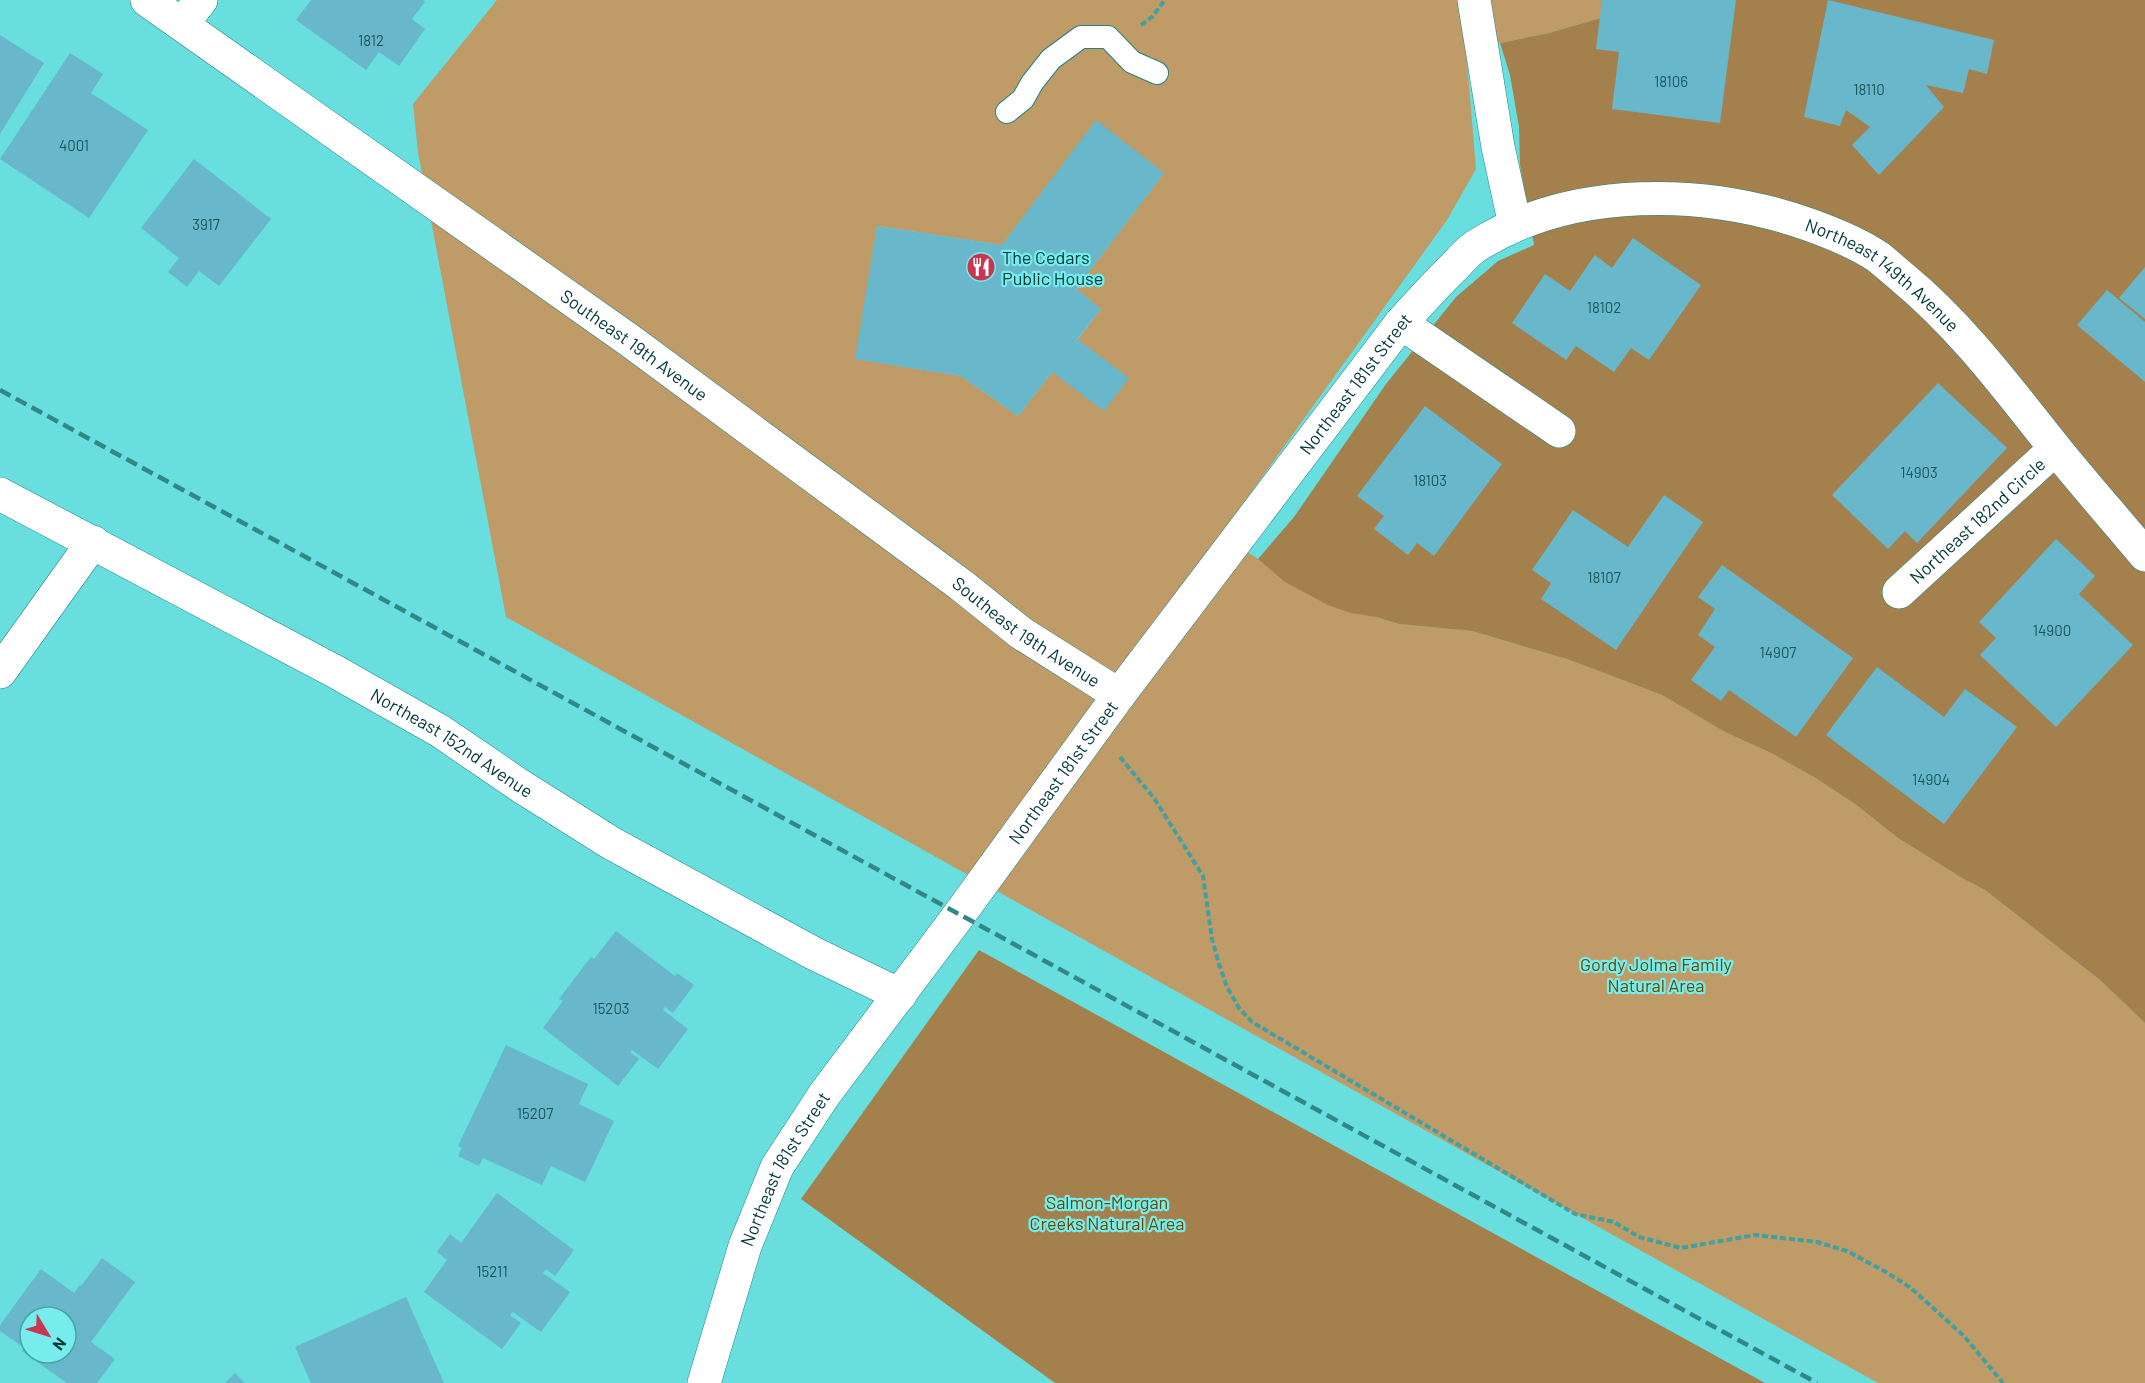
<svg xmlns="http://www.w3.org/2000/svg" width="2145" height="1383" font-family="Barlow,sans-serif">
	<rect width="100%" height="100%" fill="#68dede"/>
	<path fill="#bf9b67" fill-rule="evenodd" d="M497 0H1663L1549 33 1466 50 1476 169 1447 220 1221 534 1258 559 1285 581 1376 617 1399 624 1472 631 1570 660 1662 695 1725 732 1769 752 1814 777 1855 804 1898 838 1962 878 1985 890 2100 980 2145 1023V1383H1878L506 617 418 152 413 104ZM1096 121 1164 173 1076 289 1101 309 1018 416 961 376 856 359 877 226 1002 245Z"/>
	<path fill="#a4804c" d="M1663 0H2145V1023L2100 980 1985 890 1962 878 1898 838 1855 804 1814 777 1769 752 1725 732 1662 695 1570 660 1472 631 1399 624 1376 617 1351 613 1328 605 1285 582 1258 559 1294 517 1386 384 1456 297 1498 261 1534 245 1520 165 1519 127 1510 75 1500 43 1549 33Z
		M979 950 1765 1383H1055L801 1199Z"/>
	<path fill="#68b7cb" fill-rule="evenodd" d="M311 0H423L425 2 412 19 425 29 399 66 379 52 366 70 296 20Z
		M1602 0H1736L1720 123 1612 109 1619 52 1596 49Z
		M1828 0 1994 40 1987 74 1969 69 1963 93 1926 85 1944 107 1879 175 1852 145 1870 127 1846 110 1840 126 1804 117Z
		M0 35 44 63 0 134Z
		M70 53 103 74 91 93 148 130 89 218 0 159Z
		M1096 120 1164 173 1076 289 1101 309 1077 339 1129 378 1104 411 1052 372 1018 416 961 376 855 359 877 226 1002 245Z
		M194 159 271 219 219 286 199 271 187 287 168 272 179 258 141 228Z
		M1633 238 1701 285 1649 360 1631 348 1614 372 1576 346 1566 360 1512 323 1545 274 1570 291 1595 255 1612 268Z
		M2145 267V319L2119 298Z
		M2107 290 2145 322V382L2077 325Z
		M1938 383 2007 448 1917 543 1905 531 1888 549 1832 495Z
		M1425 406 1502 464 1434 556 1417 543 1408 555 1374 529 1384 516 1357 496Z
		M1664 495 1703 522 1616 650 1541 599 1551 583 1532 570 1573 510 1628 547Z
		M2056 539 2095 576 2079 594 2133 645 2056 727 1980 655 1996 638 1979 622Z
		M1722 565 1853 658 1796 737 1729 690 1721 701 1691 680 1715 647 1698 635 1715 609 1698 597Z
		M1877 667 1944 717 1965 689 2017 727 1944 824 1826 735Z
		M616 931 675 976 677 973 694 985 673 1013 665 1007 663 1010 688 1029 658 1069 632 1050 630 1052 639 1059 618 1086 543 1028 563 1001 559 999 591 957 594 959Z
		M506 1045 588 1084 579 1104 614 1121 585 1182 551 1166 542 1185 483 1158 479 1166 458 1156 462 1148 458 1146Z
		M497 1193 574 1250 555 1276 546 1269 543 1273 570 1292 541 1332 513 1312 510 1315 521 1323 502 1349 424 1292 447 1260 437 1252 450 1234 461 1243Z
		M102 1258 135 1282 91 1342 115 1359 97 1383H67L22 1351 24 1348 0 1331V1325L41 1269 74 1293 80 1285 81 1286ZM30 1317H66V1353H30Z
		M406 1297 444 1383H311L295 1347Z
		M235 1373 245 1383H225Z"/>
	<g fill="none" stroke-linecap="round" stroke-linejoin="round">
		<g stroke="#238383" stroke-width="24">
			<path id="lane" d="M1007 112 1023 99 1032 83 1051 59 1081 37H1108L1132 62 1157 73"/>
		</g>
		<g stroke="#238383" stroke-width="34">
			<g id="street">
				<path id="s1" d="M147 0 629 340 961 585 1021 633 1119 695"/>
				<path d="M1474 0 1498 147 1515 225"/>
				<path d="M182 24 201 0"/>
				<path d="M1401 323 1559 431"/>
				<path id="s2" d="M1899 592 2055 449"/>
				<path d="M0 672 93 542"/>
				<path id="s3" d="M704 1383 745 1246 777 1167 824 1095 959 915 1119 695 1401 323C1419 303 1437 283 1456 265 1462 258 1469 251 1476 246 1572 185 1706 188 1810 225 1832 233 1858 243 1878 257 1886 263 1894 271 1903 278 1962 327 2007 388 2055 448 2084 484 2115 519 2145 555"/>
			</g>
		</g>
		<g stroke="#238383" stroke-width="34">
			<g id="secondary">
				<path id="s4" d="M0 494 336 672 440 731 519 785 611 843 813 953 900 995"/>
			</g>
		</g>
		<path stroke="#42a0a0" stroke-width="4" stroke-dasharray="6 3" stroke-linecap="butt" d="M1141 25 1152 17 1165 0
			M1120 757 1154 798 1203 876 1212 939 1219 964 1227 987 1239 1008 1252 1022 1575 1214 1614 1222 1639 1237 1681 1248 1755 1235 1817 1242 1847 1251 1886 1272 1911 1288 1964 1336 2003 1383"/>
		<use href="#lane" stroke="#fff" stroke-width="22"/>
		<use href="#street" stroke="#fff" stroke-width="33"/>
		<use href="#secondary" stroke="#fff" stroke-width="33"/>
		<path stroke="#328787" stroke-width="4.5" stroke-dasharray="12 6" stroke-linecap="butt" d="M0 390 1817 1383"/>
	</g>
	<defs>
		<g id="restaurant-disc" transform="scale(1.5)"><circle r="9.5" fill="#c73750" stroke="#76ecec"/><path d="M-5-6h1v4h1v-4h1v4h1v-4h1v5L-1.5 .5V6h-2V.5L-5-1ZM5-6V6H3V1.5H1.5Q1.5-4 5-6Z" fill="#fff"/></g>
	</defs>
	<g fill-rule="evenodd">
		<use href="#restaurant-disc" x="981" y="267"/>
	</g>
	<g text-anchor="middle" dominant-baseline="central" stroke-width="4.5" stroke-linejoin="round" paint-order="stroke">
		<g font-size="15" fill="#1a575c">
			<text x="371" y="40">1812</text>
			<text x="1671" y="81">18106</text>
			<text x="1869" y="89">18110</text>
			<text x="74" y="145">4001</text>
			<text x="206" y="224">3917</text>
			<text x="1604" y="307">18102</text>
			<text x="1919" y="472">14903</text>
			<text x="1430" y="480">18103</text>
			<text x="1604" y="577">18107</text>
			<text x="2052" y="630">14900</text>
			<text x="1778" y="652">14907</text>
			<text x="1931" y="779">14904</text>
			<text x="611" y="1008">15203</text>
			<text x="535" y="1113">15207</text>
			<text x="492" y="1271">15211</text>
		</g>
		<g font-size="18" fill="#003737" stroke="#76ecec" text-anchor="start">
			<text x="1002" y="257">The Cedars<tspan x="1002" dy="21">Public House</tspan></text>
		</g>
		<g font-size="18" fill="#003737" stroke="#76ecec">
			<text stroke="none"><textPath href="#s3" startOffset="1820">Northeast 149th Avenue</textPath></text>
			<text stroke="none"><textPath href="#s1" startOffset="597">Southeast 19th Avenue</textPath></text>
			<text stroke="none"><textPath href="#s3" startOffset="1202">Northeast 181st Street</textPath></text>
			<text stroke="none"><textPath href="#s2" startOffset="106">Northeast 182nd Circle</textPath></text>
			<text stroke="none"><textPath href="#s1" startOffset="1083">Southeast 19th Avenue</textPath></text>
			<text stroke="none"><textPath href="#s4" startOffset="516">Northeast 152nd Avenue</textPath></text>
			<text stroke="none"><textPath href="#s3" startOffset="716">Northeast 181st Street</textPath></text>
			<text stroke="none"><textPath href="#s3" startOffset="230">Northeast 181st Street</textPath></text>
		</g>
		<g font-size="18" fill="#6c4701" stroke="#76ecec">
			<text x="1656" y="964">Gordy Jolma Family<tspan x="1656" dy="21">Natural Area</tspan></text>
			<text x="1107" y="1202">Salmon-Morgan<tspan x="1107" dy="21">Creeks Natural Area</tspan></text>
		</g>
	</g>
	<g transform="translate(48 1335) rotate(128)"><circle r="28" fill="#76ecec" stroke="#47a4a4" stroke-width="1.5"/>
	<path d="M0-4.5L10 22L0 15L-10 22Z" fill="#c73750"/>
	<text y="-9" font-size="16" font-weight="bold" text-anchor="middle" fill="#003737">N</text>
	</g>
</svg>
